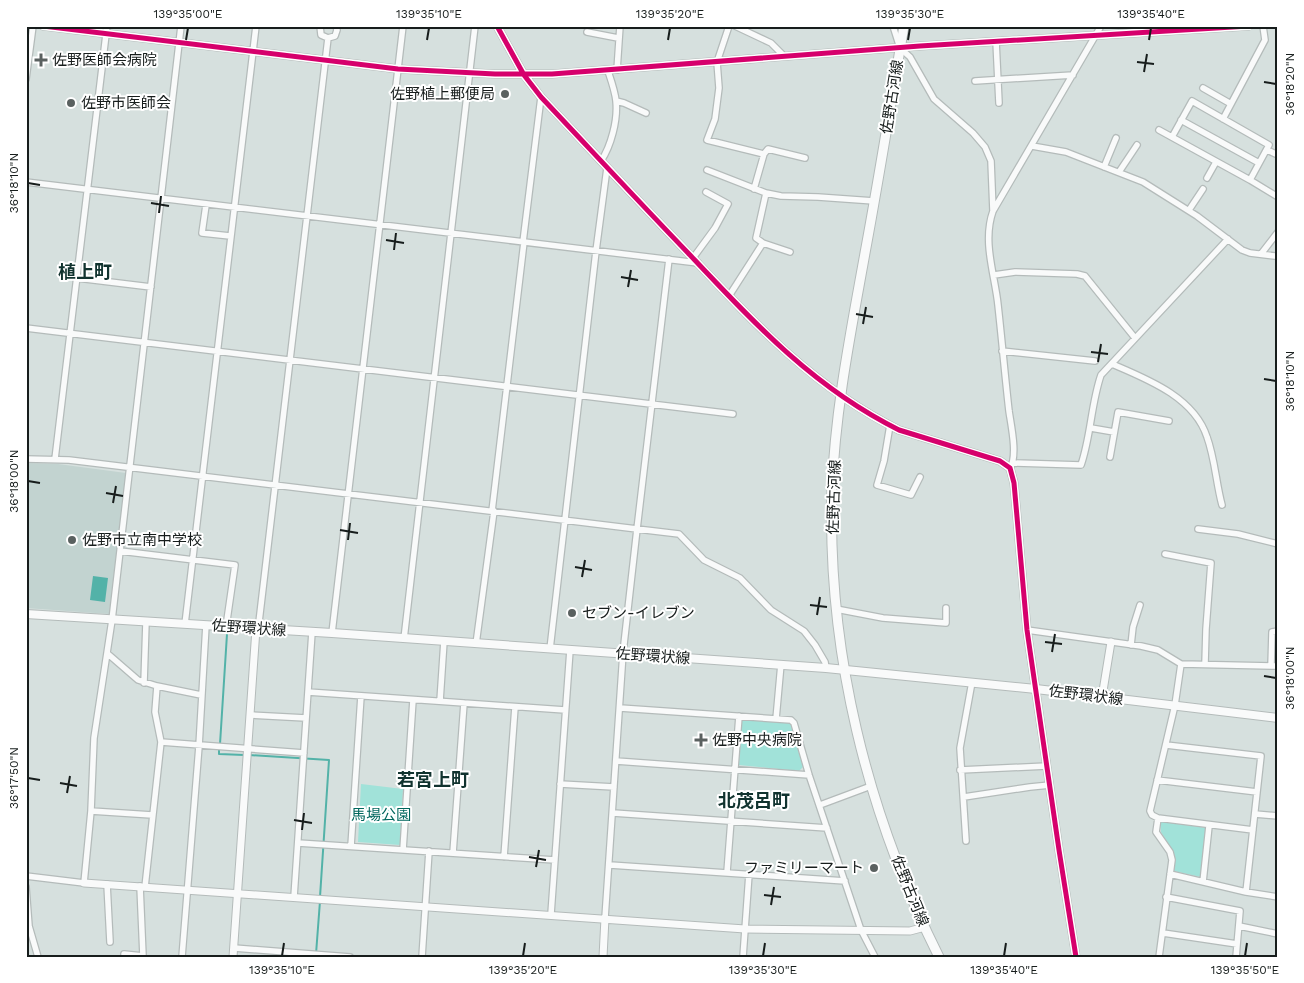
<svg xmlns="http://www.w3.org/2000/svg" width="1304" height="983" font-family="'Work Sans','Noto Sans JP',sans-serif">
	<rect width="100%" height="100%" fill="#d6e0de"/>
	<path fill="#c2d3d0" d="M26 463 58 464 126 473 109 614 26 608Z"/>
	<path fill="#a1e2d9" d="M742 719 790 722 803 767 799 771 739 765Z
		M361 784 403 789 400 845 358 842Z
		M1160 821 1206 828 1201 877 1174 871V854L1161 832Z"/>
	<path fill="#53b2a8" d="M93 576 108 578 105 602 90 600Z"/>
	<g fill="none" stroke-linecap="round" stroke-linejoin="round">
		<path stroke="#53b2a8" stroke-width="2" d="M220 744 227 634
			M219 749V754L244 755
			M249 755 329 760 320 897
			M316 954 320 901"/>
		<g stroke="#b4bbba" stroke-width="8">
			<path id="minor" d="M320 26 321 35 328 38 335 36 337 30 336 26
				M729 26 717 62 719 88 715 119 707 140 764 154
				M735 26 771 43 784 56
				M893 26 900 48 910 57 934 99 973 133 985 147 991 161 993 211
				M587 32 618 38
				M996 41 999 103
				M617 70 620 26
				M26 79 33 26
				M975 81 1073 75
				M1203 88 1231 104
				M616 101 624 103 646 113
				M1223 119 1265 40 1263 26
				M1181 120 1259 163
				M1159 130 1250 180 1269 145 1192 101 1172 137
				M1032 146 1066 152 1143 182 1197 216 1242 250 1250 253 1275 256 1278 257
				M1267 150 1278 155
				M601 161C611 146 618 120 616 101 615 91 611 80 608 71
				M1104 167 1116 138
				M707 170 766 193 781 196 818 197 874 201
				M1119 172 1137 145
				M1207 178 1216 162
				M1250 180 1278 197
				M26 182 698 263
				M754 189 764 154 768 149 805 158
				M766 193 756 238 763 243 790 252
				M206 205 202 233 230 236
				M1189 210 1203 189
				M523 242 541 97
				M1261 254 1278 232
				M693 258 715 228 728 204 706 192
				M669 259 637 529 679 534 704 560 740 578 771 610 804 631 815 645 825 662 826 668
				M994 275 1015 272 1077 274 1085 276 1135 338
				M77 278 151 287
				M729 296 763 243
				M26 328 733 414
				M1002 351 1095 361
				M1112 364C1147 379 1194 397 1207 437 1215 459 1216 483 1222 505
				M890 425 884 461 877 485 911 495 920 477
				M1091 428 1114 432
				M1110 457 1118 412 1169 421
				M26 459 69 460 637 529 623 653 605 918
				M55 459 107 26
				M1013 463 1081 465C1091 436 1091 404 1101 375L1228 239
				M1010 468C1018 456 1011 425 1009 411 1005 376 1002 341 998 305 995 275 982 242 993 211L1101 26
				M492 511 524 242
				M1198 529 1238 534 1278 544
				M120 551 235 565 226 627
				M1165 554 1211 563 1206 629 1205 664
				M836 609 883 618 946 623V608
				M185 624 256 26
				M256 629 259 622 328 38
				M1027 630 1141 646 1158 650 1181 664 1278 666
				M332 633 403 26
				M404 639 475 26
				M476 644 494 511
				M1131 645 1133 627 1140 605
				M550 649 596 251 607 168
				M108 654 138 680 157 686 155 712 161 742 145 887
				M1181 664 1175 705 1150 811 1152 815 1158 818 1253 830
				M1271 666 1272 632 1278 631
				M144 683 146 622
				M157 686 201 695
				M308 692 565 710
				M440 701 444 641
				M620 708 791 720 794 723 809 775 861 930 875 957
				M250 715 306 718
				M776 719 781 664
				M161 742 304 753
				M1166 745 1261 756 1246 892
				M616 761 809 775
				M960 770 1047 766
				M1157 780 1257 792
				M560 784 614 787
				M964 797 1030 787 1050 785
				M820 805 871 786
				M91 811 152 815
				M613 813 827 828
				M1255 814 1278 816
				M1158 818 1156 832 1170 852 1172 860 1159 957
				M966 841 960 748 972 682
				M298 843 555 860
				M351 846 361 696
				M403 850 413 700
				M453 853 464 703
				M504 857 515 707
				M610 865 845 881
				M727 872 739 716
				M1170 874 1246 892 1278 897
				M26 876 84 883 91 811 94 738 112 620 181 26
				M1203 882 1209 826
				M107 884 110 942
				M26 887 29 926 38 957
				M294 897 312 632
				M1166 897 1240 911 1236 957
				M551 914 570 650
				M1239 926 1278 934
				M1163 933 1237 944
				M234 948 350 957
				M124 954 143 956 140 886
				M182 957 199 746 206 625
				M422 957 429 851
				M743 957 749 874"/>
		</g>
		<g stroke="#b4bbba" stroke-width="9">
			<path id="tertiary" d="M43 26 398 69 495 74H552L920 46 1249 26
				M497 26 524 75 541 97C591 150 640 203 690 255 754 323 814 388 899 430L1000 461 1010 468 1014 483 1027 630 1059 850 1076 957
				M1102 697 1111 642
				M84 883 745 929 910 931 925 927
				M233 957 256 629
				M603 957 605 918"/>
		</g>
		<g stroke="#b4bbba" stroke-width="10">
			<path id="secondary" d="M26 614 332 633 826 668 1036 689 1278 718"/>
		</g>
		<g stroke="#b4bbba" stroke-width="11">
			<path id="primary" d="M904 26C891 102 879 178 865 253 851 331 835 410 832 490 827 652 867 813 939 957"/>
		</g>
		<use href="#minor" stroke="#f9fafa" stroke-width="5.5"/>
		<use href="#tertiary" stroke="#f9fafa" stroke-width="7"/>
		<use href="#secondary" stroke="#f9fafa" stroke-width="8"/>
		<use href="#primary" stroke="#f9fafa" stroke-width="9"/>
		<g stroke="#fff" stroke-width="8">
			<path id="cycleway" d="M43 26 398 69 495 74H552L920 46 1249 26
				M497 26 524 75 541 97C591 150 640 203 690 255 754 323 814 388 899 430L1000 461 1010 468 1014 483 1027 630 1059 850 1076 957"/>
		</g>
		<use href="#cycleway" stroke="#d6006c" stroke-width="5"/>
	</g>
	<path fill="none" stroke="#171d1c" stroke-width="2" d="M186 40 188 28M427 40 429 28M668 40 670 28M908 40 910 28M1149 40 1151 28M1137 62 1154 64M1144 72 1147 54M1264 82 1276 84M28 183 40 185M151 203 169 206M159 213 161 196M386 240 404 243M394 250 396 233M621 277 638 280M628 287 631 270M856 314 873 317M863 324 866 307M1091 352 1108 354M1098 362 1101 344M1264 379 1276 381M28 481 40 483M106 493 123 496M113 503 116 486M340 530 358 533M348 540 350 523M575 567 592 570M582 577 585 560M810 605 827 607M817 615 820 597M1045 642 1062 644M1052 652 1055 634M1264 676 1276 678M28 778 40 780M60 783 77 786M67 793 70 776M294 820 312 823M302 830 304 813M529 857 546 860M536 867 539 850M764 895 781 897M771 905 774 887M282 956 284 943M523 956 525 943M763 956 765 943M1004 956 1006 943M1245 956 1247 943"/>
	<g fill="#5a6160" stroke="#fff" stroke-width="2">
		<path d="M38.5 52.5h5v5h5v5h-5v5h-5v-5h-5v-5h5z"/>
		<circle cx="505" cy="94" r="5"/>
		<circle cx="71" cy="103" r="5"/>
		<circle cx="72" cy="540" r="5"/>
		<circle cx="572" cy="613" r="5"/>
		<path d="M698.5 732.5h5v5h5v5h-5v5h-5v-5h-5v-5h5z"/>
		<circle cx="874" cy="868" r="5"/>
	</g>
	<g text-anchor="middle" dominant-baseline="central" stroke-width="4" stroke-linejoin="round" paint-order="stroke">
		<g font-size="15" fill="#171d1c" stroke="#fff" text-anchor="start">
			<text x="52" y="60">佐野医師会病院</text>
			<text x="495" y="94" text-anchor="end">佐野植上郵便局</text>
			<text x="81" y="103">佐野市医師会</text>
			<text x="82" y="540">佐野市立南中学校</text>
			<text x="582" y="613">セブン-イレブン</text>
			<text x="712" y="740">佐野中央病院</text>
			<text x="864" y="868" text-anchor="end">ファミリーマート</text>
		</g>
		<g font-size="15" fill="#171d1c" stroke="#fff">
			<text transform="translate(892 97) rotate(-81)">佐野古河線</text>
			<text transform="translate(834 497) rotate(-88)">佐野古河線</text>
			<text transform="translate(249 628) rotate(4)">佐野環状線</text>
			<text transform="translate(653 656) rotate(4)">佐野環状線</text>
			<text transform="translate(1086 695) rotate(7)">佐野環状線</text>
			<text transform="translate(910 891) rotate(68)">佐野古河線</text>
		</g>
		<g font-size="15" fill="#00665d" stroke="#fff">
			<text x="381" y="815">馬場公園</text>
		</g>
		<g font-size="18" font-weight="bold" fill="#11332f" stroke="#fff">
			<text x="85" y="271">植上町</text>
			<text x="433" y="779">若宮上町</text>
			<text x="754" y="800">北茂呂町</text>
		</g>
	</g>
	<rect width="1304" height="983" fill="none" stroke="#ffffff" stroke-width="55"/>
	<rect x="28" y="28" width="1248" height="928" fill="none" stroke="#171d1c" stroke-width="2"/>
	<g font-size="12" text-anchor="middle" fill="#171d1c">
		<text x="188" y="18">139°35'00"E</text>
		<text x="429" y="18">139°35'10"E</text>
		<text x="670" y="18">139°35'20"E</text>
		<text x="910" y="18">139°35'30"E</text>
		<text x="1151" y="18">139°35'40"E</text>
		<text transform="translate(1290 84) rotate(-90)" y="4">36°18'20"N</text>
		<text transform="translate(14 183) rotate(-90)" y="4">36°18'10"N</text>
		<text transform="translate(1290 381) rotate(-90)" y="4">36°18'10"N</text>
		<text transform="translate(14 481) rotate(-90)" y="4">36°18'00"N</text>
		<text transform="translate(1290 678) rotate(-90)" y="4">36°18'00"N</text>
		<text transform="translate(14 778) rotate(-90)" y="4">36°17'50"N</text>
		<text x="282" y="974">139°35'10"E</text>
		<text x="523" y="974">139°35'20"E</text>
		<text x="763" y="974">139°35'30"E</text>
		<text x="1004" y="974">139°35'40"E</text>
		<text x="1245" y="974">139°35'50"E</text>
	</g>
</svg>
